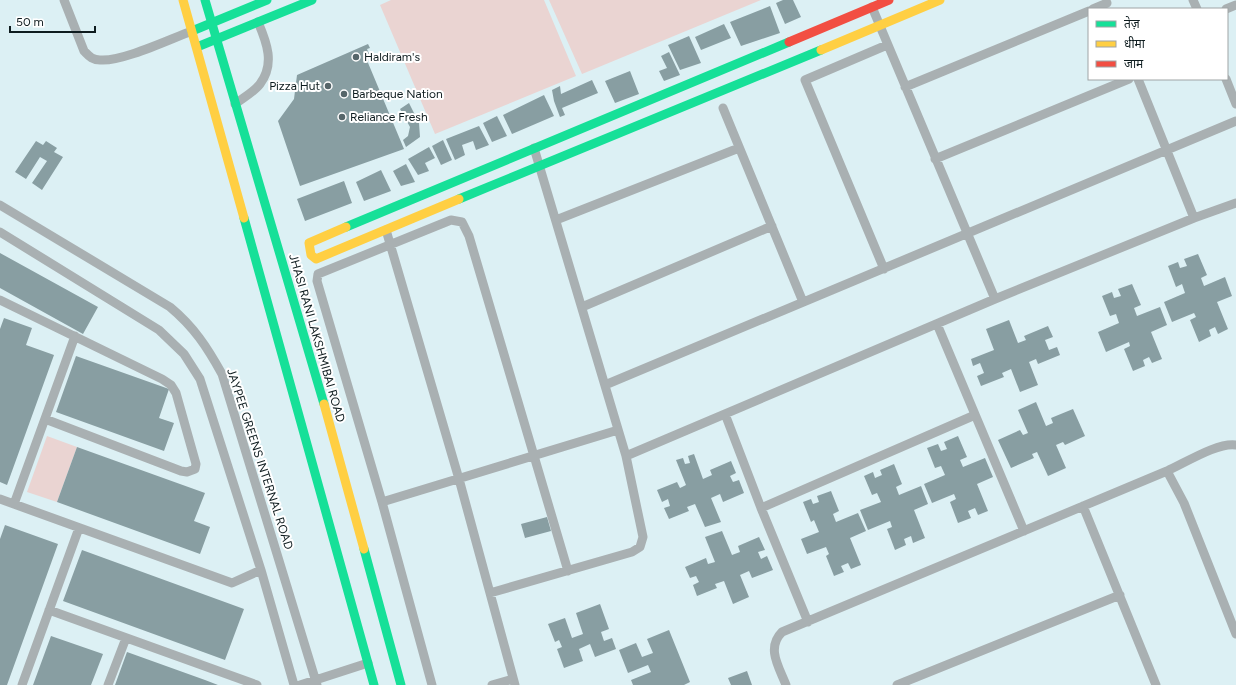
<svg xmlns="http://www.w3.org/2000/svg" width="1236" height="685" font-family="Figtree,'Noto Sans Devanagari',sans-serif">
	<rect width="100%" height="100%" fill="#dcf0f4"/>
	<path fill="#ead4d2" d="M391 0H544L576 76 435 134 380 5Z
		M549 0H761L582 74Z
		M47 436 77 447 57 502 27 492Z"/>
	<path fill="#889ea2" d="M783 0H793L801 17 785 24 776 3Z
		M770 6 780 33 741 46 730 22Z
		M724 24 731 38 701 50 695 37Z
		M689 36 701 63 680 70 668 45Z
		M368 44 370 48 367 49 370 56 366 58 404 149 300 186 278 121 294 99 297 75Z
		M669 52 680 75 664 81 659 71 667 68 661 56Z
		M630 71 639 94 615 103 605 81Z
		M592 80 598 93 562 108 565 115 560 117 554 101 552 90 560 86 561 94Z
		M544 95 554 116 512 134 503 115Z
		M409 103 419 123 420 137 406 147 403 140 408 136 410 127 400 109Z
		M497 116 507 136 492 142 483 123Z
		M479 126 489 145 476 150 473 141 462 145 465 155 455 160 446 139Z
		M443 140 452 160 441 165 432 146Z
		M36 141 43 145 46 141 57 148 54 152 63 157 42 190 32 183 47 161 40 157 26 179 15 172Z
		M429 147 435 158 425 163 429 171 418 175 408 159Z
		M406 164 415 182 401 186 393 171Z
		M381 170 391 191 364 201 356 182Z
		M344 181 352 203 305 221 297 199Z
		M0 253 98 307 83 334 0 288Z
		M1198 254 1207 275 1201 278 1204 286 1225 277 1232 296 1217 302 1228 329 1218 334 1215 327 1209 330 1211 336 1199 342 1190 320 1196 317 1194 313 1172 322 1164 302 1185 293 1182 284 1176 287 1168 266 1178 262 1180 268 1187 266 1184 259Z
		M1132 284 1141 305 1134 308 1137 316 1160 307 1167 325 1151 332 1162 359 1152 363 1149 357 1143 360 1145 366 1133 371 1124 349 1130 346 1129 342 1106 352 1098 332 1119 323 1116 314 1110 316 1102 296 1112 292 1114 298 1121 296 1118 289Z
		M4 318 32 328 26 345 54 355 7 485 0 482V329Z
		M1009 320 1018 343 1026 340 1024 336 1048 326 1053 337 1045 340 1049 350 1057 347 1060 355 1038 364 1036 359 1029 362 1038 385 1020 392 1011 369 1002 373 1004 377 981 386 977 376 984 373 980 363 973 366 971 359 994 350 986 329Z
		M76 356 169 389 159 418 174 423 164 451 56 412Z
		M1036 402 1046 426 1053 423 1051 418 1073 409 1085 436 1065 445 1063 442 1056 445 1066 468 1048 476 1037 452 1032 454 1034 458 1011 468 998 440 1020 430 1023 435 1028 433 1018 410Z
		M958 436 967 457 960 460 963 467 985 458 993 477 977 484 988 511 978 515 975 508 968 511 971 518 958 523 950 502 956 499 954 494 932 503 924 484 945 475 941 466 935 468 927 448 938 444 941 451 947 449 944 442Z
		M77 447 205 493 194 521 210 527 200 554 57 502Z
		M694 454 703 479 712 475 710 470 731 461 736 473 730 476 733 482 739 480 744 493 723 502 720 494 711 498 721 522 705 527 695 504 687 507 689 511 669 519 664 508 670 506 668 499 662 502 657 490 677 482 680 488 686 485 676 460 683 458 685 464 690 463 688 456Z
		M894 464 902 484 896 487 899 495 921 486 928 504 914 510 925 538 913 543 911 536 904 539 906 545 895 550 887 529 892 527 890 521 868 530 860 510 881 502 877 493 872 495 864 476 873 472 875 478 882 475 880 470Z
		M831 491 839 511 833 514 836 522 858 513 866 531 850 538 861 565 851 569 848 563 841 566 844 572 834 576 826 556 829 554 826 547 807 554 801 539 819 532 814 520 811 522 803 502 811 499 813 504 819 502 817 496Z
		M547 517 551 531 525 538 521 524Z
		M5 525 58 544 7 685H0V539Z
		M722 531 732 555 740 552 738 546 759 537 765 550 758 552 761 559 767 556 773 570 752 578 749 571 740 575 749 597 733 604 724 581 715 584 717 588 697 596 693 585 699 582 696 576 690 578 685 567 706 558 708 564 715 562 705 537Z
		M82 550 244 609 225 660 63 601Z
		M600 604 609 629 601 632 604 641 612 638 616 649 595 657 590 644 579 649 583 661 564 668 557 649 562 647 559 640 555 642 548 624 565 618 572 638 583 634 576 613Z
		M669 630 690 682 684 685H633L631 680 651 672 648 665 628 673 619 650 636 643 642 657 653 653 647 639Z
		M51 636 103 654 91 685H33Z
		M127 652 205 680 218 685H115Z
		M747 671 752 685H731L728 678Z"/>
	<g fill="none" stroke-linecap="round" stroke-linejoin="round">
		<path stroke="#a9b0b2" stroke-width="9" d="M64 0 84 51C89 56 92 60 100 60 122 62 170 39 192 31
			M1193 0 1197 9
			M872 7 995 299
			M1093 9 1107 3
			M1226 9 1236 5
			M1138 79 1194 218
			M1226 79 1236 104
			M905 87 1089 11
			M235 104C243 98 254 92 260 84 275 64 267 43 258 22
			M723 108 803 302
			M935 159 1129 79
			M0 205 170 307C194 327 207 347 222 374L317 685
			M556 220 739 148
			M386 230 459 479 515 685
			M0 232 159 330 184 354 200 379 261 570 294 685
			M884 269 805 80 887 45
			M0 300 162 379 171 385 176 393 196 464 195 469 187 472 181 471 45 419
			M582 307 772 226
			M937 324 1024 531
			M605 385 1236 121
			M725 414 761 508 808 622
			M626 456 995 299 1194 218 1236 203
			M1167 471 1184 503 1236 634
			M0 499 232 583 261 570
			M382 502 618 430
			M14 504 75 336
			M1083 506 1156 685
			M761 508 975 415
			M490 593 632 552 640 547 643 537 626 456 534 148
			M49 610 257 685
			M22 685 79 528
			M108 685 126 638
			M300 685 368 663
			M432 685 382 502 317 281 318 274 451 220 462 222 469 236 568 571
			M492 685 513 679
			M786 685C779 667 766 648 782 632L1167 471C1185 463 1218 442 1236 445
			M897 685 1120 595"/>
		<path stroke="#16e098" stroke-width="9" d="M205 0 324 404
			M192 31 267 0
			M197 47 312 0
			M459 199 821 50
			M244 218 374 685
			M346 227 789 42
			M364 549 401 685"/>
		<path stroke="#ffcf43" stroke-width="9" d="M183 0 244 218
			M821 50 940 0
			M346 227 309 243 311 255 316 259 459 199
			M324 404 364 549"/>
		<path stroke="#f24e42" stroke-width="9" d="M789 42 889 0"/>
	</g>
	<g fill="#56666a" stroke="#fff" stroke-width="1.5">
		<circle cx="356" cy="57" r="4"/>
		<circle cx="328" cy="86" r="4"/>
		<circle cx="344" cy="94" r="4"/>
		<circle cx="342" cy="117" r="4"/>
	</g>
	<g text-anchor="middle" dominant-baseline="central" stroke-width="4" stroke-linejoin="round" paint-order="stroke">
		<g font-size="12" fill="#0e1c1f" stroke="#fff" text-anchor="start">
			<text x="364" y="57">Haldiram's</text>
			<text x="320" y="86" text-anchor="end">Pizza Hut</text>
			<text x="352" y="94">Barbeque Nation</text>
			<text x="350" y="117">Reliance Fresh</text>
		</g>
		<g font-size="12" fill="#0e1c1f" stroke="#fff">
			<text transform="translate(317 338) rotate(74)">JHASI RANI LAKSHMIBAI ROAD</text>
			<text transform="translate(260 459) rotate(72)">JAYPEE GREENS INTERNAL ROAD</text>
		</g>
	</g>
	<rect x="1088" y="8" width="140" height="72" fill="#ffffff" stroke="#9fa4a5"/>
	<rect x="1096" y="21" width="20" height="6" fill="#16e098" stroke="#9fa4a5"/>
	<text x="1124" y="28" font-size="12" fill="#0e1c1f">तेज़</text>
	<rect x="1096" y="41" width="20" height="6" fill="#ffcf43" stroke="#9fa4a5"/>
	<text x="1124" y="48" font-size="12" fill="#0e1c1f">धीमा</text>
	<rect x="1096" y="61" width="20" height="6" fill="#f24e42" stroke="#9fa4a5"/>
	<text x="1124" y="68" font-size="12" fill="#0e1c1f">जाम</text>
	<path d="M10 26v6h85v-6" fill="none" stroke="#0e1c1f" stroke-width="2"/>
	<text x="16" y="26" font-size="12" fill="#0e1c1f" stroke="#ffffff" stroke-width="3" paint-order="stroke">50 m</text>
</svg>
